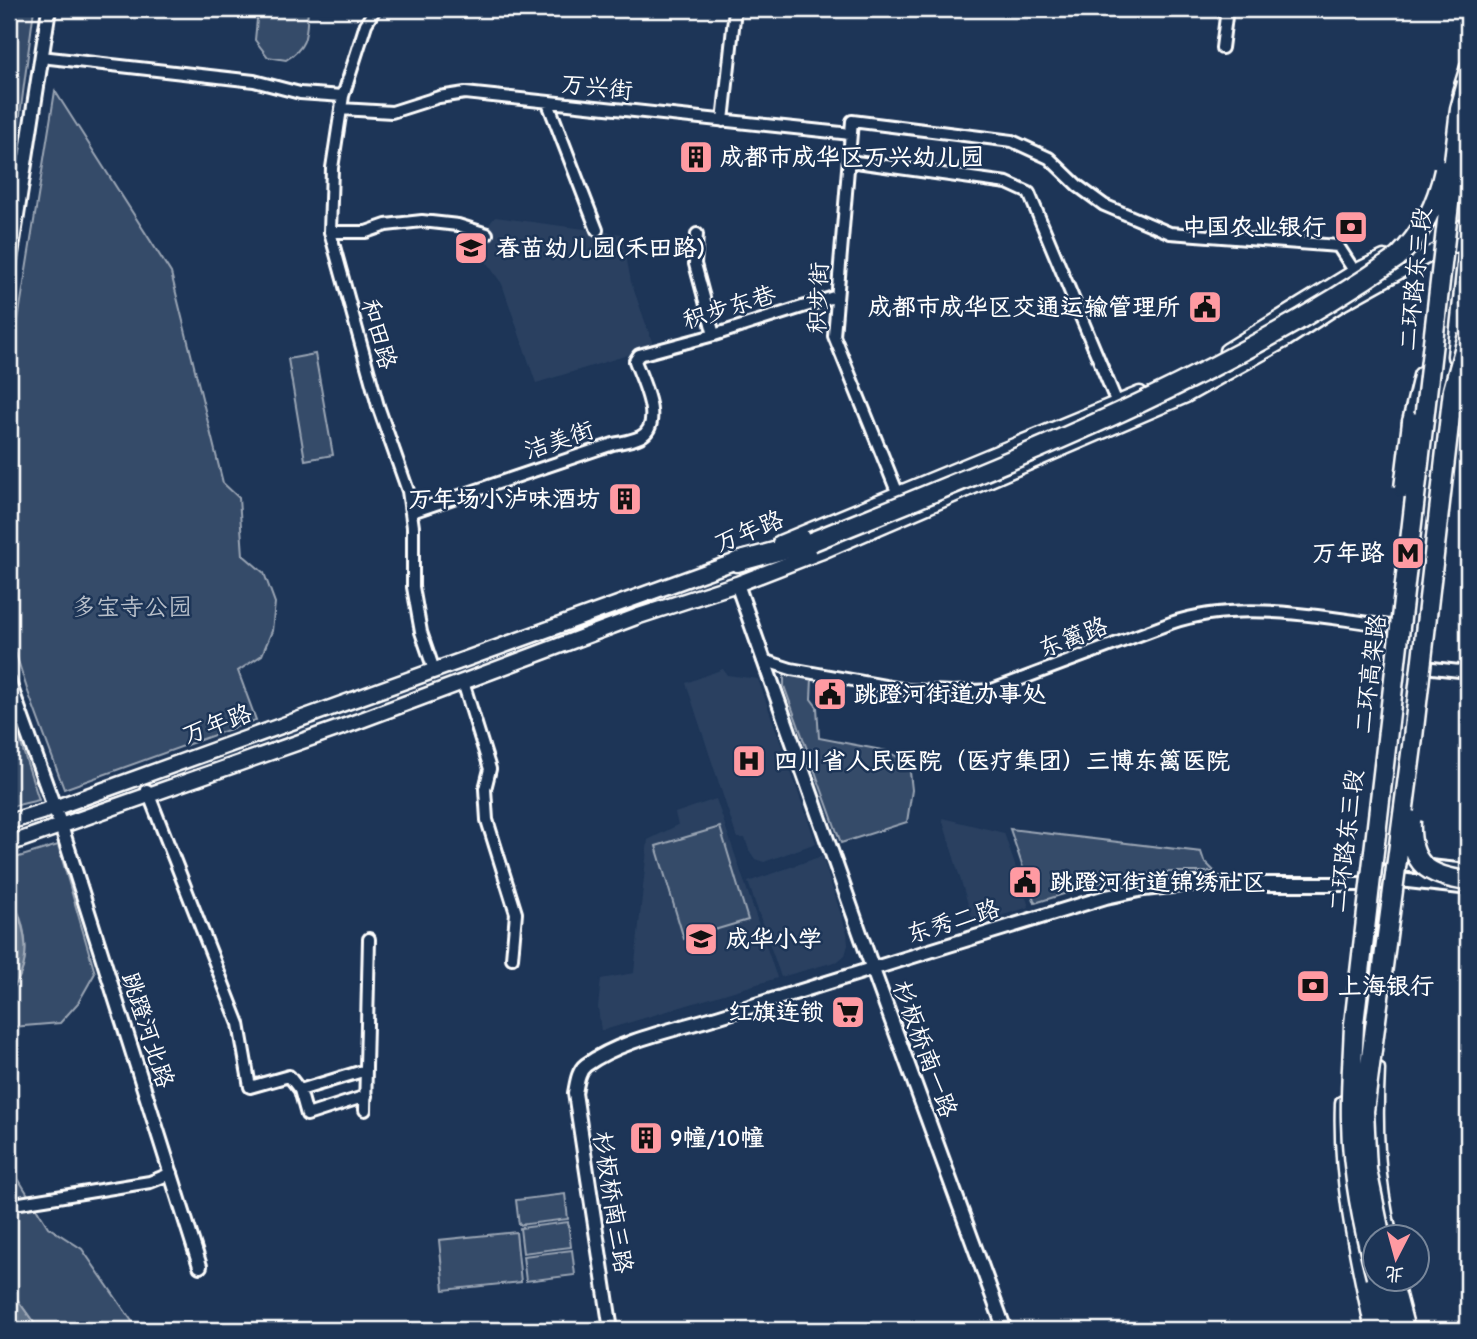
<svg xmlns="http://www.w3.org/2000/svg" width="1477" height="1339" font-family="'Comic Neue','LXGW WenKai TC',sans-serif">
	<rect width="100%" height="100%" fill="#1d3557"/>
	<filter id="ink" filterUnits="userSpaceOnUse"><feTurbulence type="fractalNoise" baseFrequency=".0143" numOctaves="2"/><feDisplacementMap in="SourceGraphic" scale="14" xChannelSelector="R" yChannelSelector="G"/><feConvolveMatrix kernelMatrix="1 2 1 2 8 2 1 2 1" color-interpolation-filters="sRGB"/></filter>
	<g filter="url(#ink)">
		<path fill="#2a4161" d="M495 217 622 234 631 282 654 347 536 383 502 284 485 260 488 226Z
			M723 669 727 675 758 679 816 843 764 862 755 859 749 850 745 838H737L686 683Z
			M716 799 777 978 601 1031 598 1007 601 979 634 973 648 840 678 825 675 813Z
			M942 818 1004 833 1029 907 974 924Z
			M822 856 847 933 848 945 845 955 838 961 781 977 748 882Z"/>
		<path fill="#364b69" stroke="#9aa5b4" stroke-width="2" d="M9 9H34L9 199Z
			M258 9H308C306 33 309 46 286 60L268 57 255 40Z
			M55 91 171 273 223 483 239 498 243 555 264 573 275 603 272 631 262 655 238 671 256 720 64 789 27 689 9 632V376Z
			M315 354 333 455 305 460 288 359Z
			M789 674 812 679 811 699 817 707 819 738 887 751 909 763 912 790 907 822 841 843 784 686V676Z
			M9 707 39 800 9 807Z
			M720 827 748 920 684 939 656 846Z
			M1010 829 1201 852 1204 861 1215 872H1165L1112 879 1035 903Z
			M58 845 95 973 78 1003 60 1023 12 1027 9 1031V993C29 969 29 942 19 914 16 907 11 900 9 893 6 884 9 870 9 860Z
			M9 1164 48 1227 82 1249 138 1330H39L9 1288Z
			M565 1194 568 1219 519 1225 516 1200Z
			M568 1222 571 1247 523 1253 520 1228Z
			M516 1232 521 1282 444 1290 439 1240Z
			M572 1250 575 1275 526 1281 523 1256Z"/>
		<path fill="#617289" stroke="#a0aab8" stroke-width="2" d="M9 892C25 926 36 962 9 993Z
			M9 1288 39 1330H9Z"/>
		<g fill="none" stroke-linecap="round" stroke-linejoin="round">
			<g stroke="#fff" stroke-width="16">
				<path id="minor" d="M375 9 366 24 343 96 332 168 330 232 378 406 408 491 413 527V587L421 632 434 670
					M1222 48 1227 9
					M41 57 254 81 300 93 343 96
					M548 103 597 230
					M341 109 392 112 439 97 465 93 851 134
					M723 121 735 9
					M849 161 1007 183 1029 193 1117 403
					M330 232H366L386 225 422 221 458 225 487 234
					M697 234 695 264 714 335
					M1451 430 1468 431
					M898 494 834 336 852 121 1012 141 1049 158 1078 186 1104 205 1170 233 1338 246 1355 272
					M412 512 613 444C622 442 632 441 640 437 665 425 642 380 635 361L639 355 714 335 837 296
					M763 660 791 669 908 690 953 692 992 690 1171 623C1241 599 1326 618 1398 627
					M1424 667 1468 672
					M463 682 490 769 485 789 487 820 516 913 512 958
					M147 790 239 1024 250 1087 289 1076 300 1090
					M366 1096 307 1115 300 1090 366 1070
					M365 1110 369 939
					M20 1203 150 1182 172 1173"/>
			</g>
			<g stroke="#fff" stroke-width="18">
				<path id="tertiary" d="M9 267 49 9
					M737 584 872 967 1005 1330
					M9 682 61 826 200 1266
					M1369 881 1401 864 1468 871
					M611 1330 575 1093C577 1083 578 1071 586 1065 622 1039 679 1029 720 1016 849 976 977 936 1106 897L1144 889 1190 884H1363L1399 880 1461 887"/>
			</g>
			<g stroke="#fff" stroke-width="19">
				<path id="secondary" d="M1460 92 1468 67
					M1409 247 1443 231 1468 227
					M1227 351 1355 272 1384 258
					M780 543 1140 394
					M9 822 54 808 745 558
					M9 844 348 725 636 617 737 584 820 552 1186 395 1286 339 1338 305 1441 248 1468 242
					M1377 1069C1374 1129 1376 1179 1390 1238
					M1343 1103C1340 1182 1357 1253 1373 1330"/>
			</g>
			<g stroke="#fff" stroke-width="23">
				<path id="trunk" d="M1457 356 1468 254
					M1412 422 1423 376
					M737 562 811 542
					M1376 1280 1388 1330
					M1392 1280 1405 1330"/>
			</g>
			<use href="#minor" stroke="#1d3557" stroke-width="10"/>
			<use href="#tertiary" stroke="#1d3557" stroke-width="12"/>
			<use href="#secondary" stroke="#1d3557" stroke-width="14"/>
			<use href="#trunk" stroke="#1d3557" stroke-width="18"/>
			<g stroke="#fff" stroke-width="23" stroke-linecap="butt">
				<path id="trunk-bridge" d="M1404 488 1412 422
					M811 542C1012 460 1218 382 1398 257 1423 232 1437 204 1444 170
					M1411 820C1409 864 1427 876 1468 881
					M1381 1238 1367 1170 1364 1111 1412 746 1453 390 1468 335
					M1376 1277C1363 1226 1352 1174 1351 1121 1350 1089 1353 1056 1354 1024L1460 109 1467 83"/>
			</g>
			<use href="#trunk-bridge" stroke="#1d3557" stroke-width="18"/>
		</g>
	</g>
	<defs>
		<g id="building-square" transform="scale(1.75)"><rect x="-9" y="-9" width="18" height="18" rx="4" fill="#ff9aa2" stroke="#1d3557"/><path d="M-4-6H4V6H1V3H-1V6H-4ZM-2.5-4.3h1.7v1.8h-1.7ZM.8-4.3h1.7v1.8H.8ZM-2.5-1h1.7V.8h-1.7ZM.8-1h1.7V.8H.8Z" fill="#111"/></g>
		<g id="bank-square" transform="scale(1.75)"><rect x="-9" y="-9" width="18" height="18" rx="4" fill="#ff9aa2" stroke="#1d3557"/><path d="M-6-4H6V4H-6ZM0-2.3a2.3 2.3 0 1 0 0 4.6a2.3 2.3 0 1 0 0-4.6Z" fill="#111"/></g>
		<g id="school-square" transform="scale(1.75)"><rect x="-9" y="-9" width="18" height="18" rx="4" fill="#ff9aa2" stroke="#1d3557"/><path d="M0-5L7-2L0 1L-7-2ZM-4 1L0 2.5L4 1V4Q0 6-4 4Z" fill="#111"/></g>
		<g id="civic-square" transform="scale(1.75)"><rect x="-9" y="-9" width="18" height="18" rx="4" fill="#ff9aa2" stroke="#1d3557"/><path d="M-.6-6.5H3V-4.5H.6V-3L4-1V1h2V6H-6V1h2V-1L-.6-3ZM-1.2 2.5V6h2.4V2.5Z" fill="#111"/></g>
		<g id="metro-square" transform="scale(1.75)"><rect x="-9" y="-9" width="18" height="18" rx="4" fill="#ff9aa2" stroke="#1d3557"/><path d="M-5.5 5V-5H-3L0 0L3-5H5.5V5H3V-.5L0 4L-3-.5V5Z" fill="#111"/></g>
		<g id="hospital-square" transform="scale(1.75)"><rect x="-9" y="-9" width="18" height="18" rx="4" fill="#ff9aa2" stroke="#1d3557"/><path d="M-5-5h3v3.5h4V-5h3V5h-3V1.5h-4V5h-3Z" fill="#111"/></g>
		<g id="supermarket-square" transform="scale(1.75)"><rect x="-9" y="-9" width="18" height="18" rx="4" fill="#ff9aa2" stroke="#1d3557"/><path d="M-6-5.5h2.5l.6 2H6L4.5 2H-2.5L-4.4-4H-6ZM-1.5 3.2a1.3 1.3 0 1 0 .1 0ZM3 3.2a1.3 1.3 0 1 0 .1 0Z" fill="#111"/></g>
	</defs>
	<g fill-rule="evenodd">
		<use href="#building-square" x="696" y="157"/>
		<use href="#bank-square" x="1351" y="227"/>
		<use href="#school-square" x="471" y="248"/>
		<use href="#civic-square" x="1205" y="307"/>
		<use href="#building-square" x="625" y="499"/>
		<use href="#metro-square" x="1408" y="553"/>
		<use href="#civic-square" x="830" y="694"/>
		<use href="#hospital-square" x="749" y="761"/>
		<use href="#civic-square" x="1025" y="882"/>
		<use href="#school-square" x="701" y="939"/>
		<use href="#bank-square" x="1313" y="986"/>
		<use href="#supermarket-square" x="848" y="1012"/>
		<use href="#building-square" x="646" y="1138"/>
	</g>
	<g text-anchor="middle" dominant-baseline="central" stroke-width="5" stroke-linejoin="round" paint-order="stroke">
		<g font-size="24" fill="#fff" stroke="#1d3557">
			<text transform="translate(597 87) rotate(6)">万兴街</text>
			<text transform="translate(1415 279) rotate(-84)">二环路东三段</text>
			<text transform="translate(818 298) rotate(-88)">积步街</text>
			<text transform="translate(729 307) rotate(-17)">积步东巷</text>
			<text transform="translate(379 334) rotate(74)">和田路</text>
			<text transform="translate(559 440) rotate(-19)">洁美街</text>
			<text transform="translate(749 531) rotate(-22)">万年路</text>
			<text transform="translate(1073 637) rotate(-21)">东篱路</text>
			<text transform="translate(1370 674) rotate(-83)">二环高架路</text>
			<text transform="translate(217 724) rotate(-20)">万年路</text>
			<text transform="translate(1346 841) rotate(-83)">二环路东三段</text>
			<text transform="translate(953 921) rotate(-17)">东秀二路</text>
			<text transform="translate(148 1030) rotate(72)">跳蹬河北路</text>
			<text transform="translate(925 1049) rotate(70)">杉板桥南一路</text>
			<text transform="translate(613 1202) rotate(81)">杉板桥南三路</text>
		</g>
		<g font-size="24" font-weight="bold" fill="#fff" stroke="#1d3557" text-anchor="start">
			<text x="720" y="157">成都市成华区万兴幼儿园</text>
			<text x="1326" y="227" text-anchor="end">中国农业银行</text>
			<text x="496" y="248">春苗幼儿园(禾田路)</text>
			<text x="1180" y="307" text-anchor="end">成都市成华区交通运输管理所</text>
			<text x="600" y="499" text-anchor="end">万年场小泸味酒坊</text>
			<text x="1384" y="553" text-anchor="end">万年路</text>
			<text x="854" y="694">跳蹬河街道办事处</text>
			<text x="774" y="761">四川省人民医院（医疗集团）三博东篱医院</text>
			<text x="1050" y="882">跳蹬河街道锦绣社区</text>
			<text x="726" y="939">成华小学</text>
			<text x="1338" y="986">上海银行</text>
			<text x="824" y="1012" text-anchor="end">红旗连锁</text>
			<text x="670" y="1138">9幢/10幢</text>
		</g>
		<g font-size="24" fill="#b9c0ca" stroke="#1d3557">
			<text x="132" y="607">多宝寺公园</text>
		</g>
	</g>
	<rect width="1477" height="1339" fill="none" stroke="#1d3557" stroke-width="35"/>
	<rect x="18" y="18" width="1442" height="1304" fill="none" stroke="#fff" stroke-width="2.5" filter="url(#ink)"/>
	<g transform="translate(1396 1258) rotate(186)"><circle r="33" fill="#1d3557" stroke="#77869a" stroke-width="2"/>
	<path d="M0-5L12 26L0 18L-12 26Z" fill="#ff9aa2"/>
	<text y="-10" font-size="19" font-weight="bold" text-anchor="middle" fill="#ffffff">北</text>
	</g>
</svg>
